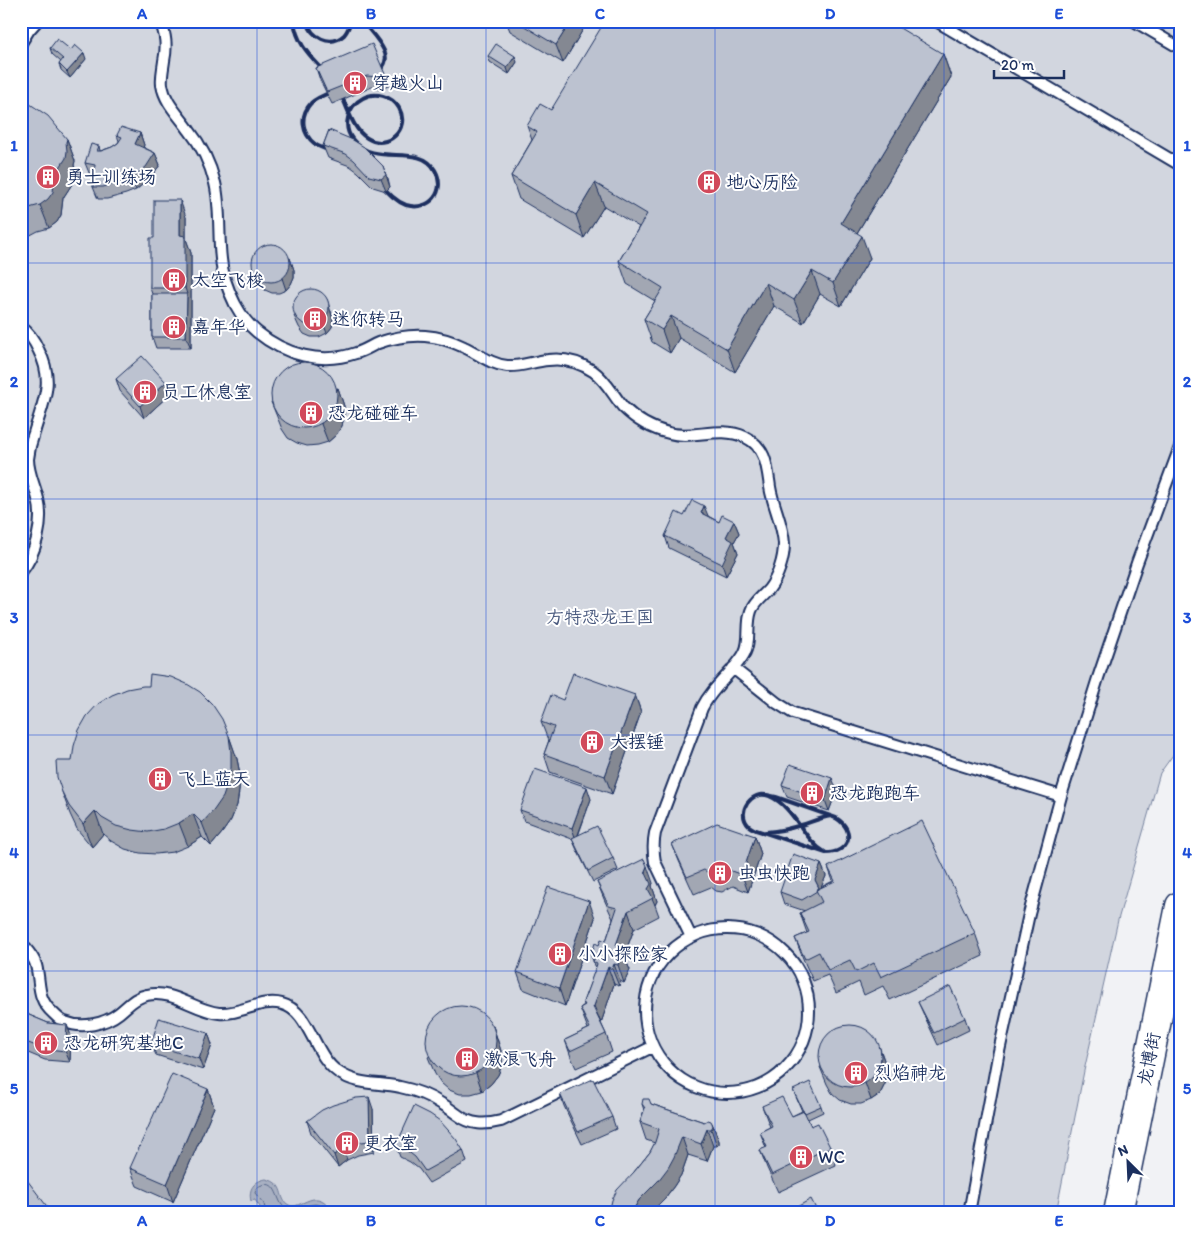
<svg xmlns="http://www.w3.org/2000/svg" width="1201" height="1234" font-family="Itim,'LXGW WenKai TC',sans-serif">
	<rect width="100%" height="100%" fill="#f1f2f5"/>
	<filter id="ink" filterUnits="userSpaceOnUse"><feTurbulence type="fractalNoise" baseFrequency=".02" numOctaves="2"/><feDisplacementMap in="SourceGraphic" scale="10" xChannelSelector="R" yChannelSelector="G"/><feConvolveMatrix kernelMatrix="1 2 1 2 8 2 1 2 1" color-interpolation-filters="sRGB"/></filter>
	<g filter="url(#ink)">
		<path fill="#d2d6df" stroke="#76829e" d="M21 21H1180V745L1160 773 1118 920 1084 1071 1056 1213H21Z"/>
		<path fill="#a8b0c2" stroke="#707c9a" d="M266 1179C287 1184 277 1199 289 1205 301 1211 317 1183 333 1213H262L260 1207 255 1200 251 1201C248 1189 254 1181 266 1179Z"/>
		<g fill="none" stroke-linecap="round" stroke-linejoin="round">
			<path stroke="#536386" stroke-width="1" d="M266 1213 264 1204 255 1193C256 1189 258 1186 262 1185 278 1180 276 1202 285 1208 300 1218 314 1191 328 1213"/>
			<g stroke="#1b2f5e" stroke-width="14">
				<path id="lane" d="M160 21C166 35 167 46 164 61 163 69 161 77 162 85 165 103 179 115 189 130 201 145 210 163 215 183 221 208 218 234 221 259 222 275 228 290 235 304 241 315 247 324 257 332 285 355 321 365 356 353 364 351 371 346 378 343 393 338 409 335 425 336 438 337 452 341 464 347 479 354 490 364 507 366 521 367 534 361 548 360 563 358 579 362 593 371 606 380 613 395 623 407 635 419 652 429 669 433 693 440 719 425 745 437 766 447 767 466 770 487 773 506 783 524 784 544 784 559 778 577 769 589 763 596 754 602 751 611 746 625 751 640 745 652 742 659 736 665 731 671 720 683 709 694 702 708L655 833C653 843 653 851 655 862L691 937
					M936 21 1180 165
					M1134 21 1180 48
					M21 43 29 30 37 21
					M21 327C30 333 35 342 39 351 55 382 43 402 34 433 31 441 29 449 28 459 28 473 35 486 38 499 44 522 36 554 21 572
					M733 668 777 703 793 713 1061 796
					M645 1011a82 82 0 1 1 164 0a82 82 0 1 1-164 0Z
					M21 943C27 950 34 957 36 965 41 984 36 998 53 1013 56 1016 61 1021 65 1022 82 1029 105 1024 119 1013 128 1006 135 997 147 995 173 989 195 1011 219 1013 241 1015 261 998 282 1004 310 1011 313 1055 338 1072 358 1086 379 1082 400 1087 415 1090 430 1096 442 1104 448 1107 452 1111 458 1115 471 1125 485 1125 501 1121L652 1047
					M969 1213 998 1056 1029 914 1061 796 1098 678 1137 563 1180 447"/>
			</g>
			<g stroke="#1b2f5e" stroke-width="31">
				<path id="primary" d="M1118 1213 1180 906"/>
			</g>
			<use href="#lane" stroke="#fff" stroke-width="10"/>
			<use href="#primary" stroke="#fff" stroke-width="28"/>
			<path stroke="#1b2f5e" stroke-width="4" d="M294 21C298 55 326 65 340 93 348 107 352 129 367 138 387 151 411 129 399 108 392 96 375 91 363 98 355 102 349 110 348 118 346 126 348 134 353 140 375 168 419 142 435 170 447 191 430 212 406 205 395 201 385 190 378 181
				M307 21C311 37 330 48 344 35 348 31 349 26 351 21
				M362 21C375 38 403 61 371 75
				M337 153C331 150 321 149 315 144 302 134 299 116 311 103 318 96 330 93 339 89
				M767 795 776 797 836 818C857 831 849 853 826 853L756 830C754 829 751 828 749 826 735 812 752 789 769 796 795 807 802 839 826 853
				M766 832C778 831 789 829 801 825 811 822 820 818 831 816"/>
		</g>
		<path fill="#a2a7b3" stroke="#1b2f5e" d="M506 21H588L563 63 510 31Z
			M50 48 71 50 86 59 70 78 61 70 59 64 61 62 52 54Z
			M943 54 951 77 857 233 870 258 841 306 820 294 803 323 774 306 735 372 679 338 670 353 652 342 644 319 655 301 627 284 619 261 639 227 604 206 584 238 519 199 511 176 532 140 527 126 551 110Z
			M488 56 517 62 509 74 490 62Z
			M316 68 385 74 390 85 382 89 372 87 332 104 320 80Z
			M21 98 67 139 75 161 74 165 76 174 74 181 63 198 61 215 57 222 49 228 38 231 21 240Z
			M329 130 388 178 390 187 386 191 373 187 358 172 350 166 328 158 323 146Z
			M140 133 144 145 143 147 155 153 160 165 150 178 136 190 126 194 107 199H98L93 187 94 176 90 175 85 163 99 146 100 151 112 147 118 143 119 141 117 135Z
			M186 217V239L191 253V348H156L152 337V294L150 288 154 238Z
			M290 258 294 270V277L291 284 286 290 279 293H272L265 290 260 285 252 267Z
			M331 311 333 319 332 327 327 333 319 337H311L304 334 299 327 294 316Z
			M116 379 166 382 170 394 144 418 120 391Z
			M338 388 344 406V416L342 426 336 435 328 442 318 445 307 446 297 443 288 438 282 429 271 402Z
			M684 516H708L719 522 734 521 739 533 734 542 738 553 726 576 669 548 665 536Z
			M635 695 641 712 612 794 550 772 544 754 549 740H548L541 722 563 700Z
			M229 736 237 759 240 774 239 791 237 805 231 820 222 833 211 846 202 837 188 846 173 852 156 854 140 853 125 849 111 841 103 834 92 847 77 829 70 814 62 792 72 761Z
			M782 785 837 790 829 811 787 797Z
			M591 799 578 836 613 858 618 870 593 882 577 850 572 839 524 821 520 810Z
			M755 836 761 854 748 892 733 886 722 892 716 891 711 887 694 894 679 861 672 844Z
			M821 864 826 876 821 887 833 881 828 867 975 933 983 956 890 1000 883 986 864 995 859 982 836 993 828 975 813 981 804 961 795 938 807 933 800 913 805 911 784 904 780 892Z
			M597 882 653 883 652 886 657 901 655 905 659 916 634 929 624 956 630 970 624 983 620 981 619 986 614 984 601 1023 606 1034 612 1052 576 1068 571 1057 565 1040 588 1029 580 1008 584 1005 583 1002 596 968 591 956 599 945 606 941 613 919 604 899Z
			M595 918 565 1006 523 989 517 972Z
			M918 1002 965 1018 969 1030 938 1045 923 1013Z
			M21 1006 29 1015 48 1023 67 1025 71 1036 70 1062 45 1060 21 1050Z
			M493 1026 502 1054V1065L498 1075 491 1084 482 1091 471 1094H460L449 1090 441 1083 435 1074 428 1057Z
			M208 1033 212 1045 203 1070 156 1055 151 1044Z
			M879 1046 885 1063 887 1074 885 1084 880 1094 871 1100 861 1104H851L840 1100 832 1093 827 1084 820 1067Z
			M208 1089 214 1107 173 1202 137 1186 130 1168Z
			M793 1090 821 1106 823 1112 808 1119 811 1126 830 1147 836 1165 778 1192 767 1168 760 1150 766 1148 760 1132 770 1127 762 1106 792 1116 802 1111Z
			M560 1094 612 1117 616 1129 582 1144 564 1106Z
			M642 1104H651L704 1122 712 1123 719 1141V1144L717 1146H713L707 1161 688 1155 681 1175 674 1186 665 1198 650 1213H609L634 1172 650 1152 655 1143 646 1140 640 1122 644 1110Z
			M373 1109 374 1152 358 1155 347 1160 338 1167 311 1133 307 1121Z
			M396 1146 463 1150 467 1162 429 1183 419 1169 410 1162 400 1157Z"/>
		<path fill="#848892" stroke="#1b2f5e" d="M571 21H588L563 63 556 45Z
			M84 53 86 59 70 78 67 72Z
			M943 54 951 77 849 246 841 223Z
			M515 56 517 62 509 74 507 68Z
			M140 133 144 145 140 156 135 144Z
			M67 139 75 161 74 165 76 174 74 181 63 198 61 215 57 222 49 228 40 205 55 175Z
			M155 153 160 165 150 178 136 190 131 178Z
			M383 166 390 187 386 191 381 179Z
			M595 183 604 206 584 238 576 215Z
			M180 200 186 217V239L191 253V348L186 337 187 294 185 288 180 235Z
			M862 236 870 258 841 306 833 283Z
			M290 258 294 270V277L291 284 286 290 282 278Z
			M812 271 820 294 803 323 794 300Z
			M766 283 774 306 735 372 727 349Z
			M327 299 333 319 332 327 327 333 322 321Z
			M671 316 679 338 670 353 662 330Z
			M166 382 170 394 144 418 140 406Z
			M338 388 344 406V416L342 426 336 435 328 442 321 424Z
			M704 506 709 518 701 513Z
			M734 521 739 533 734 542 738 553 726 576 722 564 726 537Z
			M635 695 641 712 612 794 605 776Z
			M229 736 237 759 240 774 239 791 237 805 231 820 222 833 211 846 202 823Z
			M832 778 837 790 829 811 825 800Z
			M587 787 591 799 576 840 572 828Z
			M95 811 103 834 92 847 83 824Z
			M193 814 202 837 188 846 179 823Z
			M755 836 761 854 748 892 742 875Z
			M821 864 826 876 820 890 815 880Z
			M647 866 653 883 652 886 657 901 655 905 648 889 645 871Z
			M589 901 595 918 565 1006 559 988Z
			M628 911 634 929 624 956 630 970 624 983 618 965 616 945Z
			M614 964 620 981 619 986 612 969Z
			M608 967 614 984 601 1023 594 1006Z
			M67 1025 71 1036 70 1062 65 1051Z
			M493 1026 502 1054V1065L498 1075 491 1084 482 1091 476 1073Z
			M208 1033 212 1045 203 1070 199 1059Z
			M879 1046 885 1063 887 1074 885 1084 880 1094 871 1100 865 1083Z
			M208 1089 214 1107 173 1202 167 1184Z
			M369 1097 373 1109 374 1152 370 1141Z
			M712 1123 719 1141V1144L717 1146 711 1129Z
			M707 1129 713 1146 707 1161 701 1144Z
			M682 1137 688 1155 681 1175 674 1186 665 1198 650 1213H632L633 1210 639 1200Z
			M343 1148 347 1160 338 1167 334 1155Z"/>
		<path fill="#bcc2d0" stroke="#1b2f5e" d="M516 21H571L556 45Z
			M605 21H888L943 54 841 223 862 236 833 283 812 271 794 300 766 283 727 349 671 316 662 330 644 319 663 288 619 261 647 214 595 183 576 215 511 176 537 132 527 126 540 104 551 110Z
			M57 39 71 50 75 45 84 53 67 72 59 64 63 59 50 48Z
			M372 44 385 74 378 77 367 76 327 92 316 68Z
			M496 44 515 56 507 68 488 56Z
			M21 98 48 116 67 139 66 142 67 151 66 158 55 175 53 192 48 199 40 205 29 208 21 213Z
			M121 127 140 133 135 144 155 153 146 167 131 178 122 182 103 187H93L95 165 85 163 91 144 99 146 97 151H101L112 147 118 143 122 137 117 135Z
			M329 130 353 140 364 147 383 166 386 175 381 179 369 176 354 160 346 154 323 146Z
			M154 200H180V235L185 236V288H150V238H154Z
			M252 263a19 19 0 1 1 38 0a19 19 0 1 1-38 0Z
			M293 307a18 18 0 1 1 36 0a18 18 0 1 1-36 0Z
			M152 294H187L186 337H152Z
			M142 356 166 382 140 406 116 379Z
			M271 395a33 33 0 1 1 66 0a33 33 0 1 1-66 0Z
			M692 500 704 506 701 513 719 522 722 515 734 521 726 537 733 541 722 564 665 536 676 512 684 516Z
			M573 673 635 695 605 776 544 754 554 727 541 722 551 695 563 700Z
			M150 674 171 677 187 684 200 692 212 704 222 719 229 736 231 752V768L228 782 223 797 214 810 202 823 193 814 179 823 164 829 148 832 132 830 116 826 102 818 95 811 83 824 69 806 62 792 57 777 56 761H72L74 746 79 730 87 716 98 704 112 695 127 689 143 686H149Z
			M790 764 832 778 825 800 782 785Z
			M535 769 587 787 572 828 520 810Z
			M922 821 975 933 881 977 874 963 856 972 850 960 828 970 819 952 805 959 795 938 809 932 800 913 822 902 816 890 835 881 828 867Z
			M717 823 755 836 742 875 726 869 716 875 710 874 704 870 687 877 672 844Z
			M597 826 613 858 588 871 572 838Z
			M793 854 821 864 815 880 819 888 816 890 817 891 802 900 780 892Z
			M644 859 647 866 645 871 651 884 648 889 653 898 628 911 616 945 621 947 619 951 623 952 618 965 614 964 612 969 608 967 594 1006 593 1007 606 1034 570 1051 565 1040 590 1028 580 1008 585 1005 583 1002 597 964 593 962 595 957 591 956 595 943 599 945 601 939 606 941 617 908 609 906 597 882Z
			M548 887 589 901 559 988 517 972Z
			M950 986 965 1018 934 1033 918 1002Z
			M426 1041a35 35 0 1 1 70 0a35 35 0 1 1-70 0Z
			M21 1006 29 1015 48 1023 67 1025 65 1051 41 1048 21 1040Z
			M159 1018 208 1033 199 1059 151 1044Z
			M819 1056a31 31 0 1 1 62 0a31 31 0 1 1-62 0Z
			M172 1074 208 1089 167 1184 130 1168Z
			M593 1079 612 1117 578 1132 560 1094Z
			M810 1082 821 1106 805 1113 804 1111H803L793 1090Z
			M369 1097 370 1141 353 1143 343 1148 334 1155 307 1121 322 1110 333 1105 356 1098Z
			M782 1097 792 1116 804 1111 811 1126 818 1123 830 1147 772 1175 760 1150 767 1147 760 1132 772 1126 762 1106Z
			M643 1099H649L651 1104 704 1122 708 1120 711 1121 712 1123 713 1126 711 1129H707L701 1144 682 1137 674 1157 668 1168 658 1181 639 1200 633 1210 632 1213H609L612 1200 617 1190 634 1172 650 1152 655 1142 659 1129 640 1122 645 1108 642 1104Z
			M414 1106 430 1114 440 1121 456 1139 463 1150 425 1171 415 1157 406 1150 396 1146Z
			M21 1172 52 1213H21Z
			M811 1199 818 1213H786Z"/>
	</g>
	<path fill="none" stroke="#1d4ed8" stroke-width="1" stroke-opacity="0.55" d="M257 21V1213M486 21V1213M715 21V1213M944 21V1213M21 263H1180M21 499H1180M21 735H1180M21 971H1180"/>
	<defs>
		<g id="building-disc" transform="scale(1.25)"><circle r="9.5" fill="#d1495b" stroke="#fff"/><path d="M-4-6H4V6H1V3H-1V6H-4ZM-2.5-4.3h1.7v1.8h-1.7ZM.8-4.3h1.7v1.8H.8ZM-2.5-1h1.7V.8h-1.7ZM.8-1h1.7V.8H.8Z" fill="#fff"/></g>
	</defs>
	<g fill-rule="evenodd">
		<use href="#building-disc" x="355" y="83"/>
		<use href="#building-disc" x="48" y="177"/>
		<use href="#building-disc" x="709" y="182"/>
		<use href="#building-disc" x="174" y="280"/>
		<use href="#building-disc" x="315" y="319"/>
		<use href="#building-disc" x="174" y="327"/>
		<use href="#building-disc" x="145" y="392"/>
		<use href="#building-disc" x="311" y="413"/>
		<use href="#building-disc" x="592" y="742"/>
		<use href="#building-disc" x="160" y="779"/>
		<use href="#building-disc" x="812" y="793"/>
		<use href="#building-disc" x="720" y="873"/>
		<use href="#building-disc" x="560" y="954"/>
		<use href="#building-disc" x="46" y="1043"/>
		<use href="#building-disc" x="467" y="1059"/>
		<use href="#building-disc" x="856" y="1073"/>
		<use href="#building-disc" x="347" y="1143"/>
		<use href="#building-disc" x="801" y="1157"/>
	</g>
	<g text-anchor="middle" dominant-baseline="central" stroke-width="4" stroke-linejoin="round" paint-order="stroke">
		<g font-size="18" fill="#1b2f5e" stroke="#fff" text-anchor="start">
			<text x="372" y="83">穿越火山</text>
			<text x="66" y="177">勇士训练场</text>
			<text x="726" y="182">地心历险</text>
			<text x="192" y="280">太空飞梭</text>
			<text x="332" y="319">迷你转马</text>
			<text x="192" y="327">嘉年华</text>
			<text x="162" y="392">员工休息室</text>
			<text x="328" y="413">恐龙碰碰车</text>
			<text x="610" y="742">大摆锤</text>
			<text x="178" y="779">飞上蓝天</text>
			<text x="830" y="793">恐龙跑跑车</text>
			<text x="738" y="873">虫虫快跑</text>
			<text x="578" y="954">小小探险家</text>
			<text x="64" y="1043">恐龙研究基地C</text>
			<text x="484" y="1059">激浪飞舟</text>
			<text x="874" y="1073">烈焰神龙</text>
			<text x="364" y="1143">更衣室</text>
			<text x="818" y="1157">WC</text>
		</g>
		<g font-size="18" fill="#49597e" stroke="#fff">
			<text x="600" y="617">方特恐龙王国</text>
		</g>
		<g font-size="18" fill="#1b2f5e" stroke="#fff">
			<text transform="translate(1149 1059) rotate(-79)">龙博街</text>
		</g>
	</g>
	<rect width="1201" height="1234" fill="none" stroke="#fff" stroke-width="55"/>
	<g transform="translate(1128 1162) rotate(336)" stroke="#ffffff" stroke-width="4" paint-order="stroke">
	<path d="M0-4L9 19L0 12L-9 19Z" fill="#1b2f5e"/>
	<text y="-8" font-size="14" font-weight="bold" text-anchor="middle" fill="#1b2f5e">N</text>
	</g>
	<path d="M994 70v8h70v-8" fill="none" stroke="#1b2f5e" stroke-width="2.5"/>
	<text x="1001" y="70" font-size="15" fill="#1b2f5e" stroke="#ffffff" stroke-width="4" paint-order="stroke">20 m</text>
	<rect x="28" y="28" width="1146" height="1178" fill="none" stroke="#1d4ed8" stroke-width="2"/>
	<g font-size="16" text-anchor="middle" font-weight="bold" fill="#1d4ed8">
		<text x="142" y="19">A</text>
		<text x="371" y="19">B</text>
		<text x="600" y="19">C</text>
		<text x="830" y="19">D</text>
		<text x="1059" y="19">E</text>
		<text x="14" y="151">1</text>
		<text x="1187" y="151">1</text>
		<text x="14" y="387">2</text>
		<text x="1187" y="387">2</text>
		<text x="14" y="623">3</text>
		<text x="1187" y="623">3</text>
		<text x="14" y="858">4</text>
		<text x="1187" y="858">4</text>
		<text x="14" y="1094">5</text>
		<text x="1187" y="1094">5</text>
		<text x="142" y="1226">A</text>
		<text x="371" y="1226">B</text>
		<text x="600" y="1226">C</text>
		<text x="830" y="1226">D</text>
		<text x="1059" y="1226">E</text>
	</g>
</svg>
